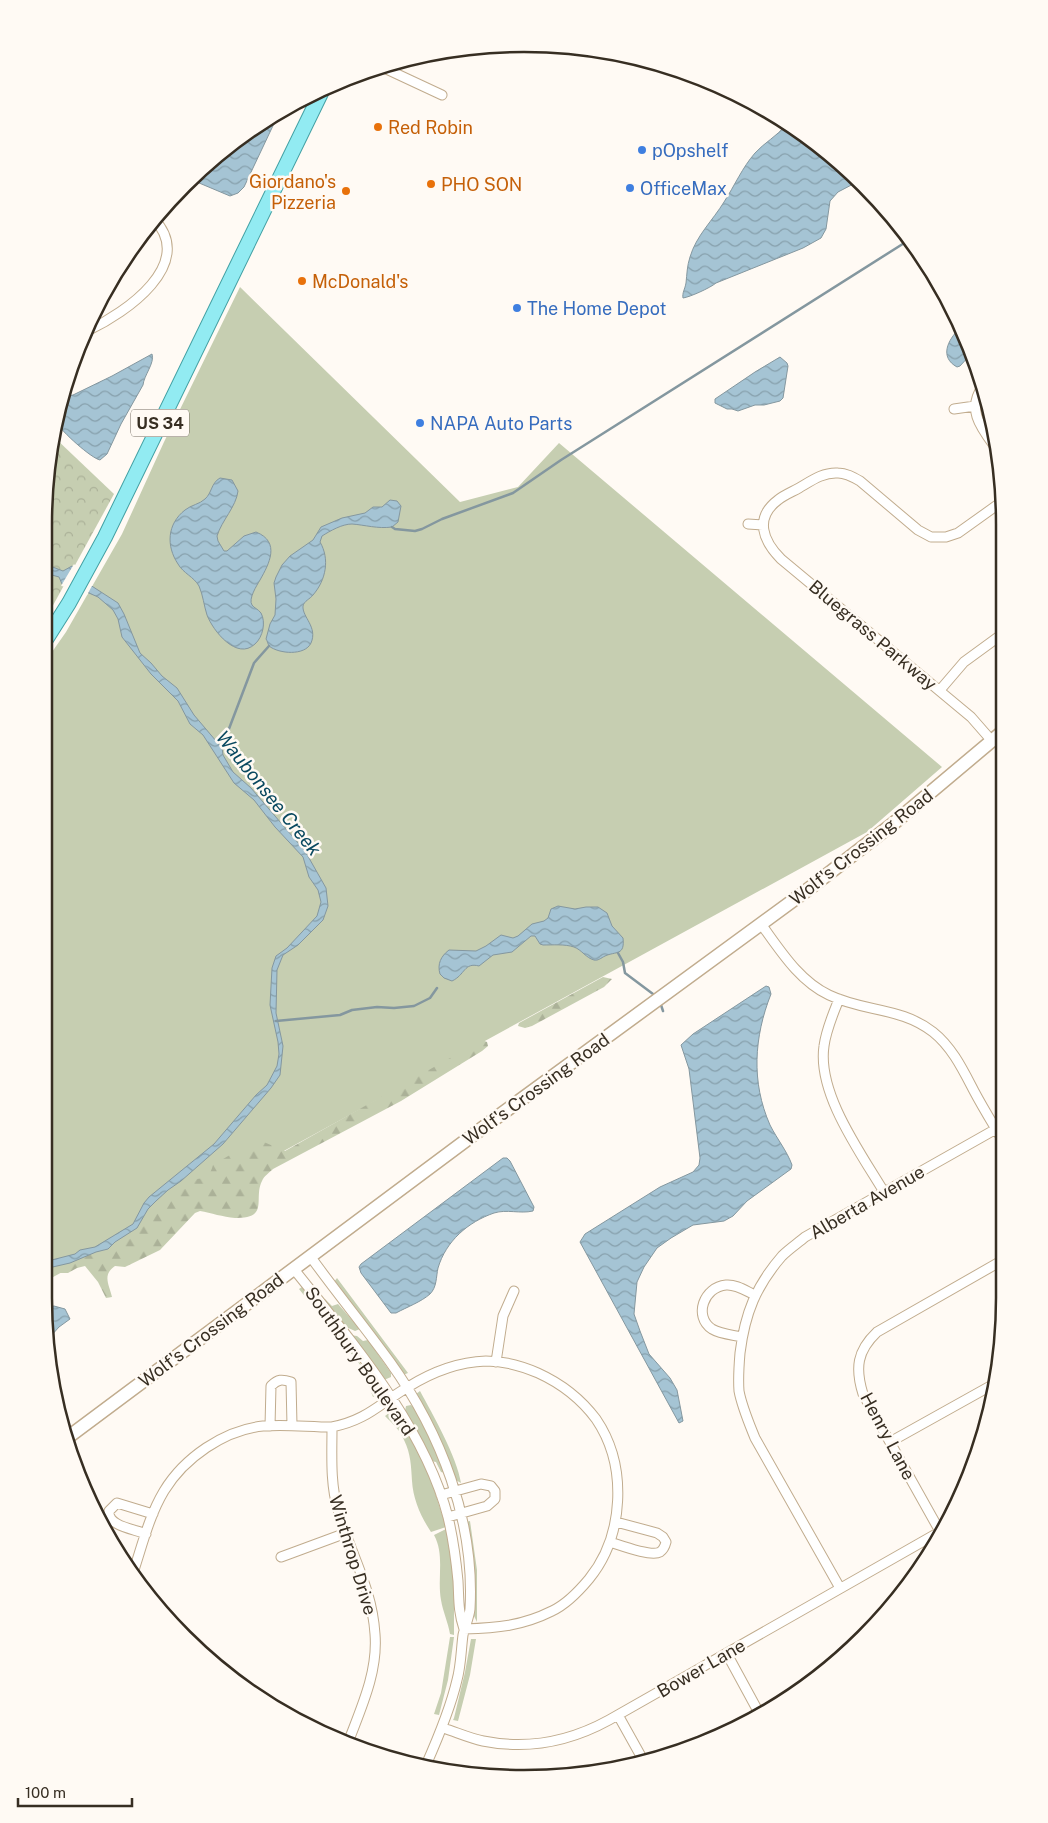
<svg xmlns="http://www.w3.org/2000/svg" width="1048" height="1823" font-family="'Public Sans',sans-serif">
	<defs>
		<pattern id="forest-firs" width="22" height="20" patternUnits="userSpaceOnUse" patternTransform="scale(1.25)"><rect width="22" height="20" fill="#c6ceb1"/><path d="M5 1l3.5 6h-7zM16 11l3.5 6h-7z" fill="#abb198"/></pattern>
		<pattern id="park-crowns" width="20" height="18" patternUnits="userSpaceOnUse" patternTransform="scale(1.25)"><rect width="20" height="18" fill="#c6ceb1"/><path d="M2 6a3 3 0 1 1 6 0M12 15a3 3 0 1 1 6 0" fill="none" stroke="#abb198"/></pattern>
		<pattern id="water-waves" width="16" height="10" patternUnits="userSpaceOnUse" patternTransform="scale(1.25)"><rect width="16" height="10" fill="#a5c4d4"/><path d="M0 5q4-4 8 0t8 0" fill="none" stroke="#87a0ac"/></pattern>
	</defs>
	<rect width="100%" height="100%" fill="#fffaf4"/>
	<path fill="#c6ceb1" d="M240 287 460 502 518 487 559 443 942 767 867 832 44 1282 45 662 66 632 122 534 164 442Z
		M337 1278 408 1373 403 1375 334 1282Z
		M302 1287 313 1299 381 1392 373 1397 361 1366 350 1352 334 1336 311 1299 309 1298 307 1299 299 1289Z
		M321 1299H325L332 1306 338 1304 360 1329 355 1331 344 1326Z
		M350 1335 357 1336 363 1341 368 1340 391 1373V1377L384 1380Z
		M420 1391C433 1415 457 1457 461 1483L454 1479 416 1394Z
		M411 1405C425 1418 437 1454 445 1473L441 1472 436 1462 431 1461 405 1411 406 1406Z
		M393 1410 414 1443 432 1483 446 1527 431 1532C421 1517 413 1499 412 1481 411 1467 411 1454 404 1440 400 1430 392 1423 385 1416Z
		M470 1521 477 1570V1622L473 1614 466 1522Z
		M446 1529 454 1580V1635L450 1634C448 1622 443 1612 441 1600 437 1578 445 1555 434 1535Z
		M450 1637H454L448 1680 439 1715 434 1714 441 1693Z
		M471 1639H476L470 1675 458 1721 453 1720 454 1718 465 1672Z"/>
	<path fill="url(#forest-firs)" d="M603 977 612 979 604 987 532 1026 525 1028 518 1026 519 1023Z
		M482 1040 487 1042 488 1046 482 1051 401 1101 273 1169C269 1173 264 1176 262 1181 253 1198 270 1219 235 1218 223 1217 211 1213 200 1211L195 1213 160 1250 125 1267 115 1266C102 1275 109 1284 112 1297L106 1298 98 1282 85 1266 77 1268 68 1273H44V1269L70 1263 96 1252 108 1249 115 1242 137 1228 148 1209 156 1201 168 1190 177 1185 187 1189 197 1179C208 1178 210 1175 213 1165L240 1149 259 1140 285 1151Z"/>
	<path fill="url(#park-crowns)" d="M54 437 114 494 45 620V493Z"/>
	<path fill="url(#water-waves)" stroke="#84979f" d="M279 113 244 187 238 193 230 196 192 180 211 162 227 154 242 137Z
		M786 125 859 181 838 192 830 201 826 229 821 238 803 248 716 283C710 288 690 297 683 298 682 293 685 289 686 283 687 274 687 266 690 257 696 236 713 220 724 202 735 185 742 168 755 153 764 143 777 136 786 125Z
		M959 329 971 354 960 366 957 367C939 357 948 340 959 329Z
		M152 354C155 363 144 375 143 385L121 424 107 454 100 460C91 458 62 432 56 422L60 401 64 397 73 395 112 376Z
		M780 357 787 363 788 366 783 398 780 401 764 405H755L738 411 732 409H727L715 403V399L755 372Z
		M220 478 232 480 238 491C236 507 222 520 217 536L218 541 224 551H227L244 536 256 532C281 542 269 564 260 580 257 585 248 599 252 605 254 608 258 609 261 613 266 622 263 637 255 644 237 661 213 631 207 615 204 606 203 595 199 586 194 577 183 573 178 564 166 546 167 524 185 510 191 505 200 504 205 499 212 493 211 483 220 478Z
		M390 500 397 501 401 506 398 522 392 527C378 529 365 525 352 524 342 524 330 531 322 536L320 542C330 559 326 580 313 595 310 599 304 601 303 606 302 617 318 627 311 643 305 656 279 654 269 646 268 644 267 640 266 639L270 624 275 615 276 599 274 583 276 577 282 565 290 556 313 540 321 527 342 518 365 513 373 507H382Z
		M45 564 63 571 72 566 84 581 118 603 124 614 140 653 151 663 162 676 177 688 194 715 222 748 223 755 233 772 251 788 305 851 326 888 328 906 323 920 298 945 283 955 277 970 276 1013 283 1046 280 1075 271 1088 223 1144 181 1181 168 1190 156 1201 148 1209 137 1228 115 1242 108 1249 96 1252 70 1263 44 1269V1262L75 1254 80 1250 95 1247 133 1224 144 1203 149 1197 214 1144 256 1095 267 1085 277 1066 279 1054 278 1042 270 1005 272 968 276 956 287 948 317 916 321 902 318 890 309 877 303 857 275 827 254 800 234 783 203 735 190 724 178 701 151 674 122 637 118 619 113 610 98 597 73 586 62 584 59 577 45 573Z
		M558 906 575 909 586 907H598L607 913 612 926 623 938C625 956 616 951 605 956 601 958 598 961 594 960 586 958 582 950 574 947 565 944 553 945 543 945L540 944 535 936H531L512 952 493 955 479 966C464 962 465 975 452 981L444 978 440 974C437 964 441 956 449 950L476 951 486 946 501 935 513 938 518 936 532 924 544 921 548 918 551 909Z
		M766 986 769 987 771 994C754 1037 751 1082 770 1125 777 1139 787 1151 792 1165L791 1169 747 1201 733 1216 724 1221 693 1225 671 1238 657 1248 644 1267 637 1282 634 1314 640 1331 649 1354 670 1378 677 1390 683 1421 679 1423 580 1242 585 1234 660 1187 693 1172 699 1165 700 1158 689 1069 681 1045 693 1034Z
		M503 1158H507L510 1161 534 1207 533 1211C520 1214 507 1209 494 1213 468 1222 446 1241 438 1268 436 1277 437 1287 430 1294 421 1302 407 1307 396 1313H391L361 1273 359 1267 361 1264Z
		M54 1306 65 1309 70 1319 59 1327 50 1337 45 1308Z"/>
	<path fill="#fffaf4" d="M74 564 86 579 93 584 87 595 72 588 61 586Z"/>
	<g fill="none" stroke-linecap="round" stroke-linejoin="round">
		<path stroke="#84979f" stroke-width="2.5" d="M392 527 395 529 415 531 422 529 442 519 513 493 561 460 909 240
			M227 734 254 663 269 646
			M618 953 623 962 625 973 653 994
			M661 1005 663 1011
			M276 1021 340 1015 352 1010 377 1007 394 1008 414 1006 430 998 437 988"/>
		<g stroke="#c1ac8e" stroke-width="11">
			<path id="street" d="M382 67 442 95
				M89 330C125 313 197 264 154 219
				M983 386C965 411 983 430 998 451
				M954 409 975 406
				M748 524 763 525
				M940 690 964 662 1001 635
				M992 741 971 717 781 559C763 541 754 518 778 500 784 495 792 492 799 488 811 481 823 472 838 473 846 473 853 477 860 481L918 530 931 537H946L958 533 1000 503
				M761 924C780 950 799 981 829 995 864 1012 901 1007 933 1032 952 1047 963 1070 974 1091 983 1108 993 1124 1003 1141
				M839 999C833 1014 826 1030 824 1046 817 1093 860 1152 884 1192
				M310 1256C336 1292 364 1326 390 1362 441 1433 475 1521 470 1609 469 1618 465 1626 463 1635 461 1650 461 1666 457 1680 450 1710 438 1738 426 1765
				M293 1268C351 1341 424 1425 448 1517 453 1538 456 1560 458 1581 459 1599 458 1611 464 1629
				M742 1337C733 1335 720 1334 712 1329 693 1316 704 1287 726 1285 736 1284 746 1291 755 1295
				M496 1362 503 1316 514 1291
				M270 1426 271 1386C278 1379 282 1379 291 1382L292 1425
				M332 1427C332 1455 330 1483 338 1510 350 1553 372 1587 375 1634 378 1671 362 1706 349 1740
				M890 1442 994 1384
				M441 1495 481 1484 491 1486 495 1491V1499L487 1506 448 1517
				M146 1534C134 1529 107 1526 109 1511L117 1503 153 1514
				M942 1535 863 1394C855 1368 857 1351 877 1332L1003 1260
				M610 1542C620 1545 651 1557 660 1552 663 1550 665 1546 666 1542L663 1537 657 1533 616 1522
				M281 1557 346 1533
				M133 1573C142 1546 149 1516 164 1491 184 1458 224 1430 263 1426 286 1424 309 1427 332 1427 367 1420 379 1404 408 1387 432 1372 457 1362 486 1361 503 1361 522 1366 538 1373 560 1383 581 1399 596 1419 628 1466 624 1536 589 1579 579 1591 567 1604 552 1611 522 1626 497 1628 464 1629
				M840 1588 755 1438C749 1423 742 1407 739 1391 738 1378 739 1365 740 1353 745 1313 756 1286 782 1256 789 1249 798 1243 805 1237L996 1129
				M727 1654 758 1711
				M618 1715 642 1758
				M443 1728C456 1732 469 1738 483 1741 528 1750 569 1742 609 1720L943 1530"/>
		</g>
		<g stroke="#c1ac8e" stroke-width="15">
			<path id="secondary" d="M67 1438 500 1115 806 891 894 823 1001 733"/>
		</g>
		<g stroke="#43a0a3" stroke-width="16">
			<path id="primary" d="M45 641 69 603 105 537 323 89"/>
		</g>
		<use href="#street" stroke="#fff" stroke-width="9"/>
		<use href="#secondary" stroke="#fff" stroke-width="12"/>
		<use href="#primary" stroke="#92ebf2" stroke-width="14"/>
	</g>
	<g fill="#e8710a" stroke="#fffaf4" stroke-width="2">
		<circle cx="378" cy="127" r="5"/>
		<circle cx="431" cy="184" r="5"/>
		<circle cx="346" cy="191" r="5"/>
		<circle cx="302" cy="281" r="5"/>
	</g>
	<g fill="#3f7fe0" stroke="#fffaf4" stroke-width="2">
		<circle cx="642" cy="150" r="5"/>
		<circle cx="630" cy="188" r="5"/>
		<circle cx="517" cy="308" r="5"/>
		<circle cx="420" cy="423" r="5"/>
	</g>
	<g text-anchor="middle" dominant-baseline="central" stroke-width="5" stroke-linejoin="round" paint-order="stroke">
		<rect fill="#fffaf4" stroke="#736b61" stroke-width="1" x="131" y="409.5" width="58" height="27" rx="4"/>
		<g font-size="16" font-weight="bold" fill="#372e22">
			<text x="160" y="423">US 34</text>
		</g>
		<g font-size="18" fill="#c56008" stroke="#fffaf4" text-anchor="start">
			<text x="388" y="127">Red Robin</text>
			<text x="336" y="181" text-anchor="end">Giordano's<tspan x="336" dy="21">Pizzeria</tspan></text>
			<text x="441" y="184">PHO SON</text>
			<text x="312" y="281">McDonald's</text>
		</g>
		<g font-size="18" fill="#366cbe" stroke="#fffaf4" text-anchor="start">
			<text x="652" y="150">pOpshelf</text>
			<text x="640" y="188">OfficeMax</text>
			<text x="527" y="308">The Home Depot</text>
			<text x="430" y="423">NAPA Auto Parts</text>
		</g>
		<g font-size="18" fill="#372e22" stroke="#fffaf4">
			<text transform="translate(873 635) rotate(40)">Bluegrass Parkway</text>
			<text transform="translate(861 847) rotate(-38)">Wolf's Crossing Road</text>
			<text transform="translate(536 1089) rotate(-36)">Wolf's Crossing Road</text>
			<text transform="translate(867 1202) rotate(-30)">Alberta Avenue</text>
			<text transform="translate(211 1330) rotate(-37)">Wolf's Crossing Road</text>
			<text transform="translate(360 1361) rotate(55)">Southbury Boulevard</text>
			<text transform="translate(888 1436) rotate(62)">Henry Lane</text>
			<text transform="translate(353 1555) rotate(73)">Winthrop Drive</text>
			<text transform="translate(701 1668) rotate(-30)">Bower Lane</text>
		</g>
		<g font-size="19" font-style="italic" fill="#0a4960" stroke="#fffaf4">
			<text transform="translate(269 793) rotate(51)">Waubonsee Creek</text>
		</g>
	</g>
	<path d="M0 0H1048V1823H0ZM524 52H524A472 472 0 0 1 996 524V1298A472 472 0 0 1 524 1770H524A472 472 0 0 1 52 1298V524A472 472 0 0 1 524 52Z" fill="#fffaf4" fill-rule="evenodd"/>
	<path fill="none" stroke="#372e22" stroke-width="2.5" d="M524 52H524A472 472 0 0 1 996 524V1298A472 472 0 0 1 524 1770H524A472 472 0 0 1 52 1298V524A472 472 0 0 1 524 52Z"/>
	<path d="M18 1798v8h114v-8" fill="none" stroke="#372e22" stroke-width="2.5"/>
	<text x="25" y="1798" font-size="15" fill="#372e22" stroke="#fffaf4" stroke-width="4" paint-order="stroke">100 m</text>
</svg>
